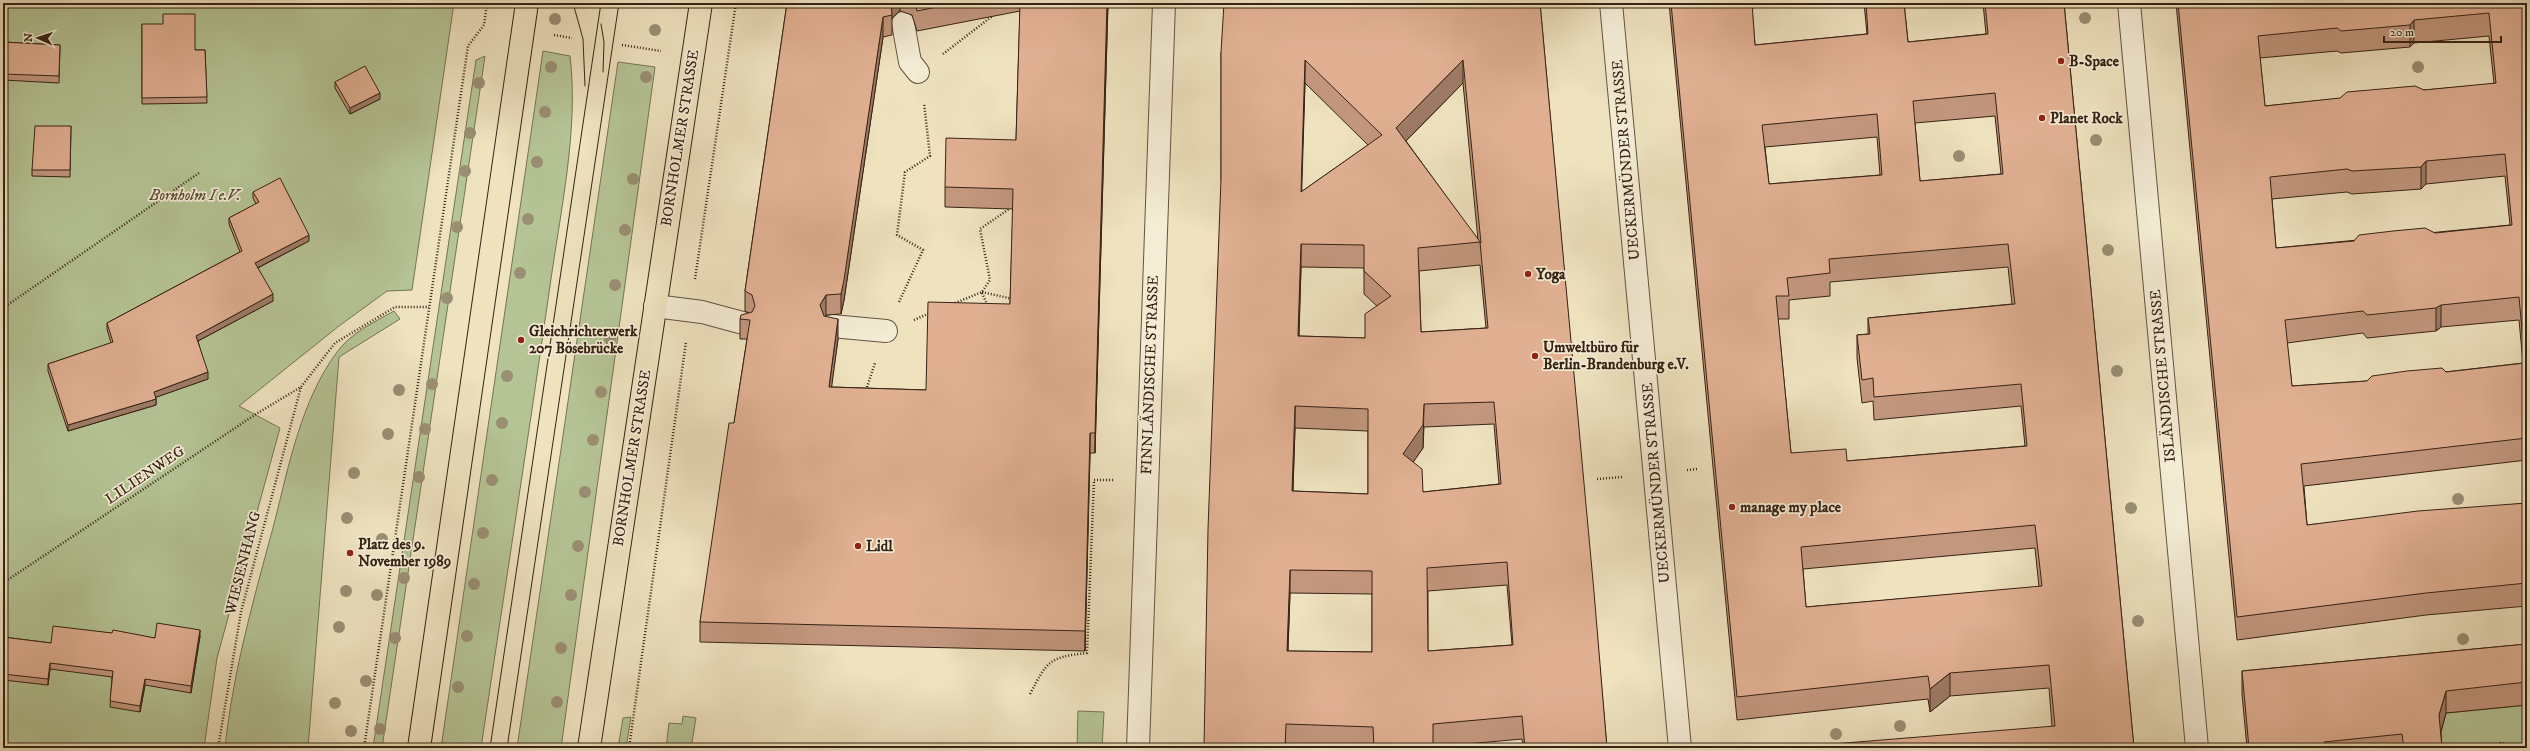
<svg xmlns="http://www.w3.org/2000/svg" width="2530" height="751" font-family="'IM FELL DW Pica',serif">
	<rect width="100%" height="100%" fill="#eee2bf"/>
	<filter id="stains"><feTurbulence type="fractalNoise" baseFrequency=".005" numOctaves="4"/><feColorMatrix values="0 0 0 0 .2 0 0 0 0 .09 0 0 0 0 .02 0 0 0 .5 -.17"/></filter>
	<radialGradient id="worn" r=".72"><stop offset=".6" stop-color="#630" stop-opacity="0"/><stop offset="1" stop-color="#630" stop-opacity=".3"/></radialGradient>
	<path fill="#b5c495" stroke="#767354" d="M3 3H454L412 290 387 291 339 326 239 406 280 428 217 658 204 748H3Z
		M543 51 570 56C579 129 560 213 550 286 528 440 504 594 481 748H441Z
		M485 56 382 748H373L476 60Z
		M618 62 655 67 561 748H517Z
		M394 311 400 319 339 357 308 748H225C233 671 254 598 274 524 289 465 301 401 337 352 351 333 374 322 394 311Z
		M2527 705V748H2440L2437 714Z
		M1078 711 1104 712 1102 748H1077Z
		M683 716 696 718 691 748H666L669 723 682 724Z
		M631 717 626 748H618L623 718Z"/>
	<g fill="none" stroke-linecap="round" stroke-linejoin="round">
		<g stroke="#65523f" stroke-width="24">
			<path id="minor" d="M1611 3 1680 748
				M2129 3 2197 748
				M903 23 910 62 918 72
				M655 306 702 312 743 323
				M832 326 886 331
				M1138 748 1164 3"/>
		</g>
		<g stroke="#372214" stroke-width="24">
			<path id="major" d="M419 748 527 3
				M589 748 701 3"/>
		</g>
		<path stroke="#372214" stroke-width="2.5" stroke-dasharray="1 2" stroke-linecap="butt" d="M554 35 572 38
			M622 45 661 51
			M943 54 995 14
			M695 279 736 3
			M982 292 1013 299
			M982 293 988 306
			M899 302 923 250 897 235 905 172 930 156 924 103
			M955 303 982 292 990 280 980 229 1009 209
			M3 308 199 173
			M914 320 930 313
			M866 390 875 363
			M1687 470 1698 469
			M1597 479 1622 477
			M3 583 256 414 301 387 335 343 395 307H429
			M1030 694C1047 662 1048 657 1087 653L1094 480H1115
			M218 748 241 612 301 387
			M364 748 468 46 484 25 487 3
			M629 748 686 342
			M2497 748 2501 742 2510 748"/>
		<use href="#minor" stroke="#f4ecd5" stroke-width="22"/>
		<use href="#major" stroke="#eee2bf" stroke-width="22"/>
		<path stroke="#372214" stroke-width="1" d="M573 3 583 39 585 86
			M601 24 604 42 603 72
			M490 748 601 3
			M507 748 619 3"/>
	</g>
	<g fill="#9a8e73">
		<circle cx="2085" cy="18" r="6"/>
		<circle cx="555" cy="19" r="6"/>
		<circle cx="655" cy="30" r="6"/>
		<circle cx="551" cy="67" r="6"/>
		<circle cx="2418" cy="67" r="6"/>
		<circle cx="646" cy="77" r="6"/>
		<circle cx="479" cy="83" r="6"/>
		<circle cx="545" cy="112" r="6"/>
		<circle cx="470" cy="133" r="6"/>
		<circle cx="2096" cy="140" r="6"/>
		<circle cx="1959" cy="156" r="6"/>
		<circle cx="537" cy="162" r="6"/>
		<circle cx="465" cy="171" r="6"/>
		<circle cx="633" cy="179" r="6"/>
		<circle cx="528" cy="219" r="6"/>
		<circle cx="457" cy="227" r="6"/>
		<circle cx="625" cy="230" r="6"/>
		<circle cx="2108" cy="250" r="6"/>
		<circle cx="520" cy="273" r="6"/>
		<circle cx="615" cy="285" r="6"/>
		<circle cx="447" cy="298" r="6"/>
		<circle cx="610" cy="339" r="6"/>
		<circle cx="2117" cy="371" r="6"/>
		<circle cx="507" cy="376" r="6"/>
		<circle cx="432" cy="384" r="6"/>
		<circle cx="399" cy="390" r="6"/>
		<circle cx="601" cy="392" r="6"/>
		<circle cx="502" cy="423" r="6"/>
		<circle cx="425" cy="429" r="6"/>
		<circle cx="388" cy="434" r="6"/>
		<circle cx="593" cy="440" r="6"/>
		<circle cx="354" cy="473" r="6"/>
		<circle cx="419" cy="477" r="6"/>
		<circle cx="492" cy="480" r="6"/>
		<circle cx="585" cy="492" r="6"/>
		<circle cx="2458" cy="499" r="6"/>
		<circle cx="2131" cy="508" r="6"/>
		<circle cx="347" cy="518" r="6"/>
		<circle cx="483" cy="533" r="6"/>
		<circle cx="382" cy="539" r="6"/>
		<circle cx="578" cy="546" r="6"/>
		<circle cx="404" cy="578" r="6"/>
		<circle cx="474" cy="584" r="6"/>
		<circle cx="346" cy="591" r="6"/>
		<circle cx="377" cy="595" r="6"/>
		<circle cx="571" cy="595" r="6"/>
		<circle cx="2138" cy="621" r="6"/>
		<circle cx="339" cy="627" r="6"/>
		<circle cx="467" cy="636" r="6"/>
		<circle cx="395" cy="638" r="6"/>
		<circle cx="2463" cy="639" r="6"/>
		<circle cx="561" cy="648" r="6"/>
		<circle cx="366" cy="681" r="6"/>
		<circle cx="458" cy="687" r="6"/>
		<circle cx="557" cy="702" r="6"/>
		<circle cx="335" cy="703" r="6"/>
		<circle cx="1900" cy="726" r="6"/>
		<circle cx="380" cy="729" r="6"/>
		<circle cx="351" cy="731" r="6"/>
		<circle cx="1836" cy="734" r="6"/>
	</g>
	<path fill="#c2977e" stroke="#372214" fill-rule="evenodd" d="M787 3H1108L1095 453H1090L1085 651 700 642V622L734 423 747 339H740V319L749 313 745 311V291ZM900 11 912 15 917 31 1020 11 1016 140 945 187V207L1013 209 1010 304 926 390 831 387 838 339 825 316 826 315 841 314 844 300 883 37 892 35V18Z
		M1540 3 1607 748H1523L1522 739 1433 747V748H1312L1286 747 1221 179V52ZM1305 83 1368 145 1301 192ZM1463 83 1478 240 1406 141ZM1480 265 1486 328 1421 332 1419 271ZM1301 267 1364 268V294L1377 306 1365 338 1299 336ZM1494 424 1499 484 1423 492 1413 462 1423 448 1424 427ZM1295 428 1368 431V494L1293 491ZM1507 585 1512 645 1428 651V591ZM1290 593 1372 594V652L1288 651Z
		M1669 3H1802L1752 8 1755 45 1867 34 1864 3H1904L1908 42 1986 34 1983 3H2064L2134 748 2052 726 2049 688 1950 696 1930 712 1928 699 1737 720ZM1995 116 2001 174 1920 181 1915 123ZM1877 137 1880 175 1769 184 1765 147ZM2008 267 2012 304 1868 318V334L1857 335V358L1862 403 1873 401 1874 420 2021 406 2025 446 1847 461 1791 453 1778 319H1789V300L1830 296V282ZM2035 548 2039 587 1806 607 1803 569Z
		M2176 3H2527V460L2304 486 2307 525 2527 503V606L2426 615 2237 640ZM2489 36 2494 84 2424 90 2265 106 2260 58 2337 51 2341 53 2410 47 2414 43ZM2505 176 2510 225 2276 248 2272 199 2347 192 2352 194 2421 189 2426 184ZM2519 320 2523 363 2367 381 2292 386 2287 343 2363 333 2367 338 2436 331 2441 327Z
		M142 24 195 50H205L207 103 142 104Z
		M3 42 60 45 59 83 3 80Z
		M335 82 380 99 350 114 335 88Z
		M71 126 70 177 32 176V170Z
		M253 192 309 241 258 268 273 301 198 341 208 379 156 397V405L68 431 48 371V364L111 343 107 329V323L240 252 229 224V218L256 204 253 198Z
		M112 633 155 638 200 636 191 693 145 685 140 712 110 707 112 677 50 669 48 685 3 680V637L51 643Z
		M2527 644V705L2446 713 2441 732 2442 748H2247L2242 694V671Z"/>
	<path fill="#9e7b67" stroke="#372214" d="M891 3H900V11L892 18Z
		M1107 3H1108L1095 453V433Z
		M883 17V37L844 300 841 314V294Z
		M2414 20V43L2410 47V25Z
		M1305 60V83L1301 215V192Z
		M1463 60V83L1396 151V128Z
		M380 93V99L350 114V108Z
		M2426 161V184L2421 189V167Z
		M309 235V241L255 269V263Z
		M1301 244V267L1298 359V336Z
		M273 294V301L196 342V336Z
		M826 295V315L820 324V305Z
		M2441 305V327L2436 331V308Z
		M838 319V339L829 407V387Z
		M208 372V379L154 398V392Z
		M156 399V405L68 431V425Z
		M1424 404 1423 448 1403 477V454Z
		M1295 406V428L1292 514V491Z
		M1090 433V453L1085 651V631Z
		M1290 570V593L1287 674V651Z
		M200 630V636L191 693V686Z
		M50 663V669L48 685V679Z
		M1950 673V696L1930 712V689Z
		M145 679V685L140 712V706Z
		M2446 691V713L2439 738V715Z"/>
	<path fill="#e1b093" stroke="#372214" fill-rule="evenodd" d="M787 3H891L892 15 883 17 844 280 841 294 826 295 820 305 824 316 838 319 829 387 926 390 928 302 1010 304 1013 189 945 187 946 138 1016 140 1020 3H1107L1095 433H1090L1085 631 700 622 729 423H734L750 320 740 319 741 315 752 312 755 306 752 295 745 291Z
		M915 3H957L917 11Z
		M1224 3H1540L1594 592 1607 748H1525L1522 716 1433 724V748H1374L1373 727 1286 724 1285 748H1204L1208 529 1221 179V52ZM1305 60 1382 135 1301 192ZM1463 60 1481 243 1396 128ZM1480 242 1488 328 1421 332 1418 248ZM1301 244 1364 245V271L1391 296 1365 314V338L1298 336ZM1494 402 1501 484 1423 492 1422 469 1403 454 1423 425 1424 404ZM1295 406 1368 409V494L1292 491ZM1507 562 1513 645 1428 651 1427 568ZM1290 570 1372 571V652L1287 651Z
		M1671 3H1752L1755 45 1868 34 1866 3H1904L1908 42 1988 34 1985 3H2064L2134 748H1783L2055 726 2049 665 1950 673 1930 689 1928 676 1737 697ZM1995 93 2003 174 1920 181 1913 101ZM1877 114 1882 175 1769 184 1762 125ZM2008 244 2015 304 1868 318 1870 334 1857 335 1862 380 1873 378 1874 397 2021 384 2027 446 1847 461 1846 449 1791 453 1776 296H1789L1787 278 1830 273 1829 259ZM2035 525 2042 586 1806 607 1801 547Z
		M2178 3H2527V438L2301 464 2307 525 2418 511 2527 503V583L2426 593 2237 617ZM2489 13 2496 83 2424 90 2415 86 2347 92 2340 98 2265 106 2258 36 2337 28 2341 31 2410 25 2414 20ZM2505 154 2512 225 2435 233 2425 228 2393 231 2359 235 2354 241 2276 248 2270 177 2347 169 2352 171 2421 167 2426 161ZM2519 297 2525 363 2446 372 2442 368 2407 371 2372 376 2367 381 2292 386 2285 320 2363 311 2367 315 2436 308 2441 305Z
		M163 14H195V50H205L207 97 142 98V24H163Z
		M3 42 60 45 59 76 3 74Z
		M365 66 380 93 350 108 335 82Z
		M35 126H71L70 170H32Z
		M280 178 309 235 255 263 273 294 196 336 208 372 154 392 156 399 68 425 48 364 113 342 107 323 242 251 229 218 259 202 253 192Z
		M157 623 200 630 191 686 145 679 140 706 110 701 113 671 50 663 48 679 3 674V637L51 643 53 626 112 633 113 630 155 638Z
		M2527 644V682L2446 691 2439 715 2442 748H2404L2402 734 2324 742 2325 748H2249L2242 671Z"/>
	<g fill="#8f2418" stroke="#f4ecd5" stroke-width="1.5">
		<circle cx="2061" cy="61" r="4"/>
		<circle cx="2042" cy="118" r="4"/>
		<circle cx="1528" cy="274" r="4"/>
		<circle cx="521" cy="340" r="4"/>
		<circle cx="1535" cy="356" r="4"/>
		<circle cx="1732" cy="507" r="4"/>
		<circle cx="858" cy="546" r="4"/>
		<circle cx="350" cy="553" r="4"/>
	</g>
	<g text-anchor="middle" dominant-baseline="central" stroke-width="3.5" stroke-linejoin="round" paint-order="stroke">
		<g font-size="15" font-weight="bold" fill="#372214" stroke="#f4ecd5" text-anchor="start">
			<text x="2069" y="61">B-Space</text>
			<text x="2050" y="118">Planet Rock</text>
			<text x="1536" y="274">Yoga</text>
			<text x="529" y="331">Gleichrichterwerk<tspan x="529" dy="17">207 Bösebrücke</tspan></text>
			<text x="1543" y="347">Umweltbüro für<tspan x="1543" dy="17">Berlin-Brandenburg e.V.</tspan></text>
			<text x="1740" y="507">manage my place</text>
			<text x="358" y="544">Platz des 9.<tspan x="358" dy="17">November 1989</tspan></text>
			<text x="866" y="546">Lidl</text>
		</g>
		<g font-size="15" fill="#372214" stroke="#f4ecd5">
			<text transform="translate(680 138) rotate(-81)">BORNHOLMER STRASSE</text>
			<text transform="translate(1626 160) rotate(-95)">UECKERMÜNDER STRASSE</text>
			<text transform="translate(1150 375) rotate(-88)">FINNLÄNDISCHE STRASSE</text>
			<text transform="translate(2163 376) rotate(-95)">ISLÄNDISCHE STRASSE</text>
			<text transform="translate(632 458) rotate(-81)">BORNHOLMER STRASSE</text>
			<text transform="translate(145 475) rotate(-34)">LILIENWEG</text>
			<text transform="translate(1656 483) rotate(-95)">UECKERMÜNDER STRASSE</text>
			<text transform="translate(243 563) rotate(-76)">WIESENHANG</text>
		</g>
		<g font-size="15" font-style="italic" fill="#564a34" stroke="#f4ecd5">
			<text x="195" y="195">Bornholm I e.V.</text>
		</g>
	</g>
	<rect width="2530" height="751" fill="none" stroke="#eee2bf" stroke-width="16"/>
	<rect x="4" y="4" width="2522" height="743" fill="none" stroke="#372214" stroke-width="2"/>
	<rect x="8" y="8" width="2514" height="735" fill="none" stroke="#372214"/>
	<g transform="translate(38 38) rotate(273)" stroke="#f4ecd5" stroke-width="3" paint-order="stroke">
	<path d="M0-3L7 15L0 10L-7 15Z" fill="#372214"/>
	<text y="-6" font-size="11" font-weight="bold" text-anchor="middle" fill="#372214">N</text>
	</g>
	<path d="M2384 36v6h117v-6" fill="none" stroke="#372214" stroke-width="2"/>
	<text x="2390" y="36" font-size="12" fill="#372214" stroke="#f4ecd5" stroke-width="3" paint-order="stroke">20 m</text>
	<rect width="100%" height="100%" filter="url(#stains)"/>
	<rect width="100%" height="100%" fill="url(#worn)"/>
</svg>
